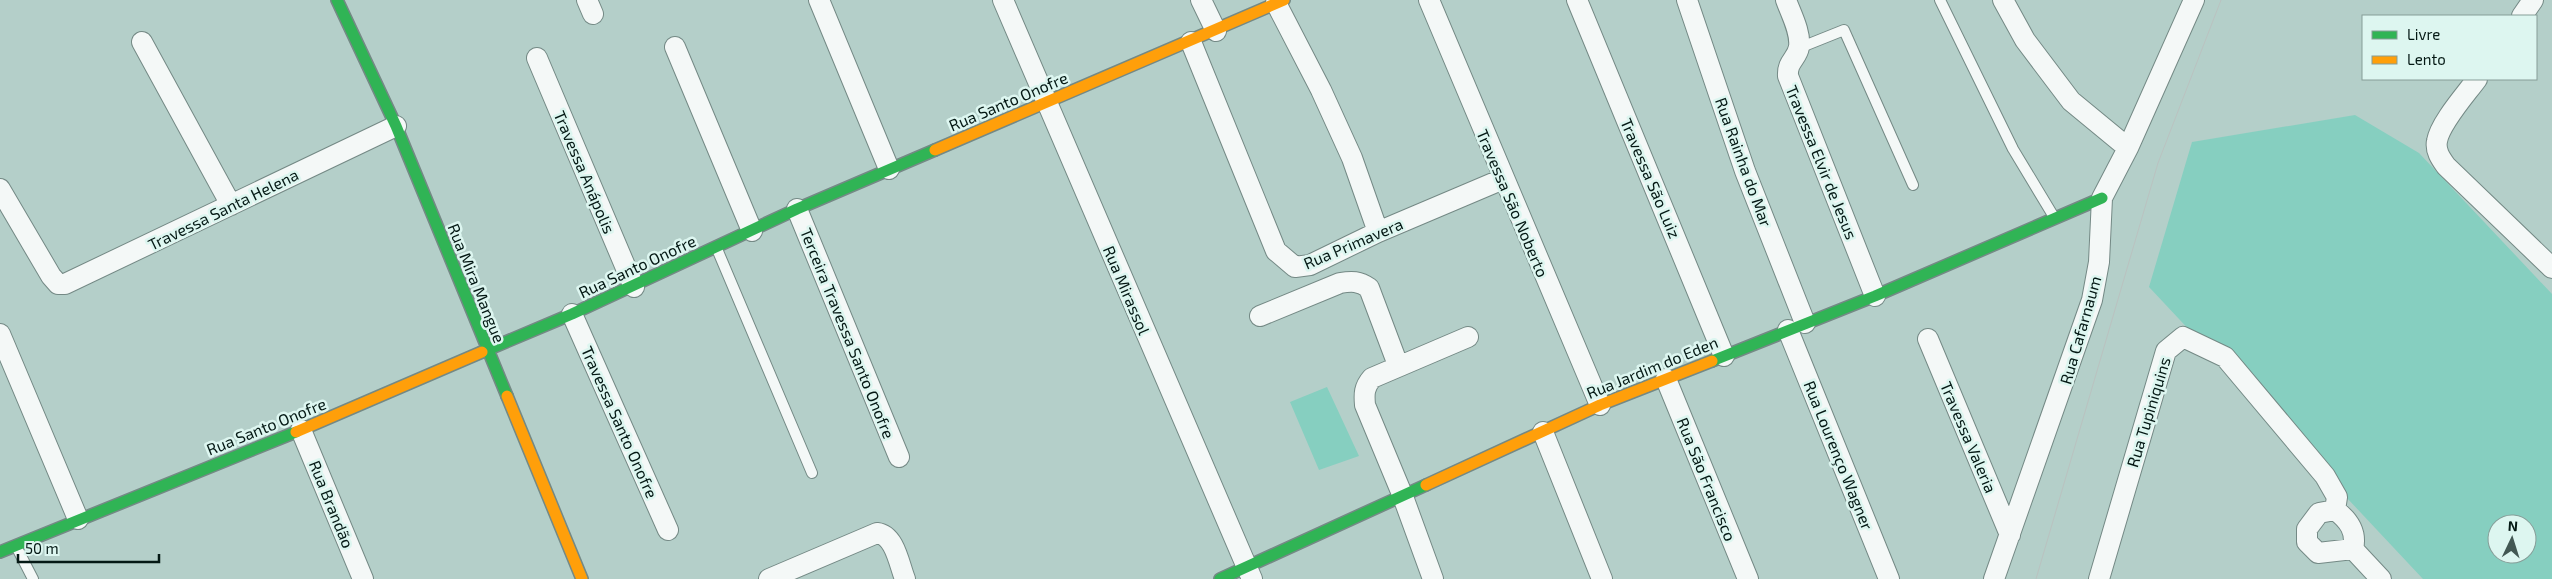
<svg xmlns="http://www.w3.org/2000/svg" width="2552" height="579" font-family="'Exo 2',sans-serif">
	<rect width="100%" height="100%" fill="#b4cfc9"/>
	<path fill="#86cfc0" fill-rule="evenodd" d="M2355 115 2419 153 2552 294V579H2423L2149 287 2192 142ZM2497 524H2527V554H2497Z
		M1327 387 1359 456 1319 470 1290 402Z"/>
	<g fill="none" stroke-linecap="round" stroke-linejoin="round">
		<g stroke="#748985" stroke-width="12">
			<path id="lane" d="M1940 0 2013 149 2054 217
				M1799 48 1844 30 1913 185
				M717 249 812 473
				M16 546 33 579"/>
		</g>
		<g stroke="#748985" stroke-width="22">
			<path id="street" d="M587 0 593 14
				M819 0 889 169
				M1003 0 1252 579
				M1201 0 1216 31
				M1429 0 1600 405
				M1577 0 1724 356
				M1687 0 1745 171 1805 323
				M1786 0C1791 14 1801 32 1799 47 1797 59 1787 61 1788 76L1875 296
				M2003 0 2025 40 2071 101 2128 148
				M1276 3 1321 90 1352 158 1378 232
				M2522 16 2533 0
				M142 42 231 205
				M1191 42 1276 251 1295 267 1310 265 1378 232 1503 179
				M675 47 752 231
				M537 58 634 287
				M2477 79C2466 94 2440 123 2437 141 2435 151 2441 159 2446 166L2552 268
				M0 189 51 276 58 284H65L396 126
				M797 209 899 457
				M572 314 668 530
				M1260 316 1340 283C1352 281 1359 281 1369 288L1398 365
				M1788 330 1889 579
				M0 334 78 519
				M1928 339 2010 535
				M1666 379 1748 579
				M301 430 363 579
				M1543 432 1602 579
				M2353 549 2318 553 2307 542V529L2319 513 2335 510C2349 520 2357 532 2353 549L2381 579
				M769 579 877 533C895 535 899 564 905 579
				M1433 579 1402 494 1365 405C1364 394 1364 387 1372 378L1468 337
				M1994 579 2092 300 2099 262 2102 198 2128 148 2194 0
				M2099 579 2166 351 2183 337 2225 357 2325 476 2337 497 2335 510"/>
		</g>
		<g stroke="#748985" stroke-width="14">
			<path id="fast" d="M337 0 396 126 507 396
				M482 352 572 314 797 209 935 150
				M1712 361 1875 296 2102 198
				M0 552 296 432
				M1220 579 1426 485"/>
		</g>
		<g stroke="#748985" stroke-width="14">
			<path id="slow" d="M935 150 1284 0
				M507 396 582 579
				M296 432 482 352
				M1426 485 1600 405 1712 361"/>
		</g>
		<use href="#lane" stroke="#f4f8f7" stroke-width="10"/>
		<use href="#street" stroke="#f4f8f7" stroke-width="20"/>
		<use href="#fast" stroke="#30b455" stroke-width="11"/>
		<use href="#slow" stroke="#ff9f0a" stroke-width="11"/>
		<path stroke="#bac2c0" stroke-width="1" d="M2036 579 2158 163 2221 0"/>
	</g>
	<g text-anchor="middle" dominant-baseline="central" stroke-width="5" stroke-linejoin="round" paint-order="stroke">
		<g font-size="16" fill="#041814" stroke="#ddf6f0">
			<text transform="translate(1008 101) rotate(-23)">Rua Santo Onofre</text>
			<text transform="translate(1744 162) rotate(70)">Rua Rainha do Mar</text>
			<text transform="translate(1822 162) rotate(68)">Travessa Elvir de Jesus</text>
			<text transform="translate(585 172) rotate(67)">Travessa Anápolis</text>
			<text transform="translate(1651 178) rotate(67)">Travessa São Luiz</text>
			<text transform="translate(1513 203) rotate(67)">Travessa São Noberto</text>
			<text transform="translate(223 209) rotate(-26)">Travessa Santa Helena</text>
			<text transform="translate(1353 243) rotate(-23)">Rua Primavera</text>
			<text transform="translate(637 266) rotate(-25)">Rua Santo Onofre</text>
			<text transform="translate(477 283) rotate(68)">Rua Mira Mangue</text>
			<text transform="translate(1127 290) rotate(67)">Rua Mirassol</text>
			<text transform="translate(2080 330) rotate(-74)">Rua Cafarnaum</text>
			<text transform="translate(848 333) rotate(68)">Terceira Travessa Santo Onofre</text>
			<text transform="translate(1652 367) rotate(-22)">Rua Jardim do Eden</text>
			<text transform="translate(2148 412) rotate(-73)">Rua Tupiniquins</text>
			<text transform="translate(620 422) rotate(66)">Travessa Santo Onofre</text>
			<text transform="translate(266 426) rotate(-22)">Rua Santo Onofre</text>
			<text transform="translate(1969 437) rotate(67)">Travessa Valeria</text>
			<text transform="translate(1839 455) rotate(68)">Rua Lourenço Wagner</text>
			<text transform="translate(1707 479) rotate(68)">Rua São Francisco</text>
			<text transform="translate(332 504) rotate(68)">Rua Brandão</text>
		</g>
	</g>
	<rect x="2362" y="15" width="175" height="65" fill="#ddf6f0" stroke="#869d98"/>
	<rect x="2372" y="31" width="25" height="8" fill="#30b455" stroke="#869d98"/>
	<text x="2407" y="40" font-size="15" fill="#041814">Livre</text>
	<rect x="2372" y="56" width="25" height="8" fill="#ff9f0a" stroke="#869d98"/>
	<text x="2407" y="65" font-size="15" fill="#041814">Lento</text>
	<g transform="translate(2512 539) rotate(4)"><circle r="24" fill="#ddf6f0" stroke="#869d98"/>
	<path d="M0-4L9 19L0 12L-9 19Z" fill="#425853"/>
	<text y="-8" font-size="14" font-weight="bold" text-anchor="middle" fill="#041814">N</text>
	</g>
	<path d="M18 554v8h141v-8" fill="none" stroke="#041814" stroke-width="2.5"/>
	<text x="25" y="554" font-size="15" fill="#041814" stroke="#ddf6f0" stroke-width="4" paint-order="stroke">50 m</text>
</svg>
